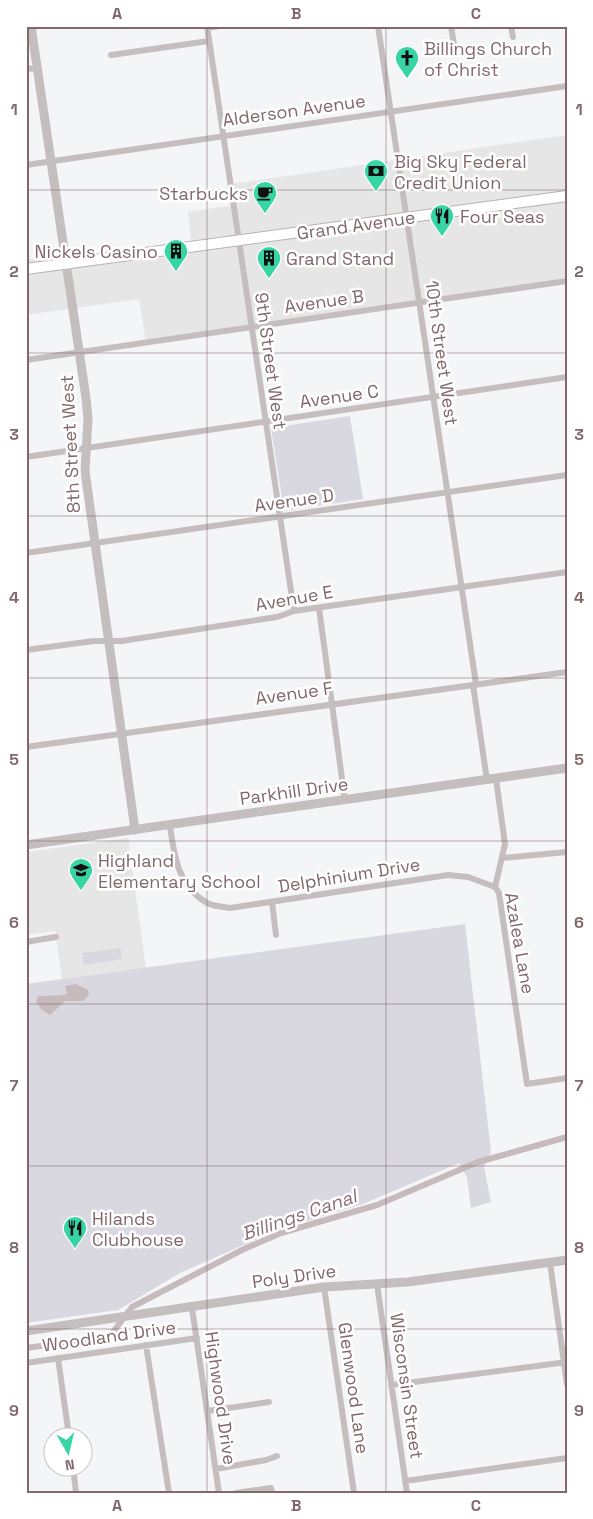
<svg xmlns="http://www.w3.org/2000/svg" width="593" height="1519" font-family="'Space Grotesk',sans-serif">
	<rect width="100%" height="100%" fill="#f4f5f7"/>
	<path fill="#e7e6e7" d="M567 135V281L146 342 139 299 26 315V260L64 254 67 265 192 248 188 212 234 205 231 184Z
		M128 838 146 968 62 979 55 931 26 935V852Z"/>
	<path fill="#d9d8e0" d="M350 416 363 499 284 511 271 428Z
		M465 924 491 1152 484 1167 491 1202 471 1208 467 1177 459 1163 363 1204 280 1229 180 1273 118 1310 26 1323V984Z
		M120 948 122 959 83 965 82 953Z"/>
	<path fill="#c7babd" d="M76 984 88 990 89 995 83 1001H65L50 1015 42 1010 36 1002 38 996 64 995 67 993 65 986Z"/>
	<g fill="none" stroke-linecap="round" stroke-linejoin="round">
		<path stroke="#c7babd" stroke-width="6" d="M26 1348 106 1337 113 1332 132 1307 244 1249 281 1233 377 1205 478 1162 567 1137"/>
		<g stroke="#b9b2b2" stroke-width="12">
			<path id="primary" d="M26 269 567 196"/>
		</g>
		<path stroke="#c5bebf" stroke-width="6" d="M207 26 294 611
			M378 26 476 684
			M451 26 454 45
			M511 26 513 37
			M207 28 219 26
			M111 55 209 41
			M26 69 37 68
			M26 165 567 86
			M26 360 567 281
			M26 457 567 377
			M26 553 567 475
			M319 608 345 801
			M26 650 94 641H122L277 617 294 611 567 572
			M473 685 487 780
			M26 747 567 672
			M496 779 505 844 495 887 499 893 527 1084 567 1078
			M170 826C174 856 178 886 207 903 213 906 223 907 230 908L448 875 468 877 495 887
			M503 858 567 852
			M272 902 276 935
			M26 942 56 937
			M550 1263 567 1384
			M377 1284 407 1493
			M324 1287 354 1493
			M192 1308 219 1493
			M146 1345 169 1493
			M58 1358 69 1436
			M26 1363 197 1338
			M391 1385 567 1362
			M208 1411 269 1402
			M73 1466 76 1493
			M216 1469 266 1460 277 1456
			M405 1481 567 1458
			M236 1493 271 1488 272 1493"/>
		<path stroke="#c5bebf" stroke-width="9" d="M31 26 86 398 88 419 85 471 135 830
			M26 845 567 768
			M26 1331 324 1287 408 1282 567 1260"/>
		<use href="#primary" stroke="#fff" stroke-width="10"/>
	</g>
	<path fill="none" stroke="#82686b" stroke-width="1" stroke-opacity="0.55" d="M207 26V1493M386 26V1493M26 190H567M26 353H567M26 516H567M26 678H567M26 841H567M26 1004H567M26 1166H567M26 1329H567"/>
	<defs>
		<g id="church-pin" transform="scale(1.25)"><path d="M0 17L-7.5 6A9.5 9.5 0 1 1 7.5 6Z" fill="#37d4a4" stroke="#fff"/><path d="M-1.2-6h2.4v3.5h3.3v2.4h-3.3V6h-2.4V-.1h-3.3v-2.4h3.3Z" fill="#111"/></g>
		<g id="bank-pin" transform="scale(1.25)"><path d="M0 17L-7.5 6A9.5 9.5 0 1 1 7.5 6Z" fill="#37d4a4" stroke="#fff"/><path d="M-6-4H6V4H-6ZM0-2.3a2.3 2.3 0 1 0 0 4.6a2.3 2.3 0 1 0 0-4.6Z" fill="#111"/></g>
		<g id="cafe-pin" transform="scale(1.25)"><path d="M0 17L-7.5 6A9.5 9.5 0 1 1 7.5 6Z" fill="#37d4a4" stroke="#fff"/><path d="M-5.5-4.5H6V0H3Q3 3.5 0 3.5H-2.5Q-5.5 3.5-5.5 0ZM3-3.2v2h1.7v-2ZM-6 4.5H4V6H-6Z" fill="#111"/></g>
		<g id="restaurant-pin" transform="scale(1.25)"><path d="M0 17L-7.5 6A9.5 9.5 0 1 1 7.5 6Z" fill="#37d4a4" stroke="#fff"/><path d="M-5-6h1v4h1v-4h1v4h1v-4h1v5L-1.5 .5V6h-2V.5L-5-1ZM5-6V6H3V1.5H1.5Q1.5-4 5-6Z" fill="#111"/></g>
		<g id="building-pin" transform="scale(1.25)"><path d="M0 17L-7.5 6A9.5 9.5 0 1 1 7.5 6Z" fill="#37d4a4" stroke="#fff"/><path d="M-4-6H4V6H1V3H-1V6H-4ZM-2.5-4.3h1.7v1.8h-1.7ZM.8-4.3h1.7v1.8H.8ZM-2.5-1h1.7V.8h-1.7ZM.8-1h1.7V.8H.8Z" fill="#111"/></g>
		<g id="school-pin" transform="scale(1.25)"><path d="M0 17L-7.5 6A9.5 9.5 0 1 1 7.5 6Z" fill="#37d4a4" stroke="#fff"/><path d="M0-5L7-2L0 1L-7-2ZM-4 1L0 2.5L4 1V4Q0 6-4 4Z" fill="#111"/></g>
	</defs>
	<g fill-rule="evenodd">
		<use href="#church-pin" x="407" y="58"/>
		<use href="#bank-pin" x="376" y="171"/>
		<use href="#cafe-pin" x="265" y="193"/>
		<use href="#restaurant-pin" x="442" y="216"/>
		<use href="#building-pin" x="176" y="251"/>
		<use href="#building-pin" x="269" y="258"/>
		<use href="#school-pin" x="81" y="870"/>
		<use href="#restaurant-pin" x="75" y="1228"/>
	</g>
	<g text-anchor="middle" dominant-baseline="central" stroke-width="5" stroke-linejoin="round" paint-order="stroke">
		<g font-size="18" fill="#82686b" stroke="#fff" text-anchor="start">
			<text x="424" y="48">Billings Church<tspan x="424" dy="21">of Christ</tspan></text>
			<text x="394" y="161">Big Sky Federal<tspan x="394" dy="21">Credit Union</tspan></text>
			<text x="248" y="193" text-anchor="end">Starbucks</text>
			<text x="460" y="216">Four Seas</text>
			<text x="158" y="251" text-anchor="end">Nickels Casino</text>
			<text x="286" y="258">Grand Stand</text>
			<text x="98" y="860">Highland<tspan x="98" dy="21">Elementary School</tspan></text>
			<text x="92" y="1218">Hilands<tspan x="92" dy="21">Clubhouse</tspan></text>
		</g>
		<g font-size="18" fill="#82686b" stroke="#fff">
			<text transform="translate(294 110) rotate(-8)">Alderson Avenue</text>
			<text transform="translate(356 225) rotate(-8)">Grand Avenue</text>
			<text transform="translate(324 301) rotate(-8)">Avenue B</text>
			<text transform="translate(442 353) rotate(82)">10th Street West</text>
			<text transform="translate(271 361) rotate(82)">9th Street West</text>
			<text transform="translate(339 396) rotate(-8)">Avenue C</text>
			<text transform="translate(70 444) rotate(-93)">8th Street West</text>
			<text transform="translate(294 500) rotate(-8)">Avenue D</text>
			<text transform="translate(294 598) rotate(-10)">Avenue E</text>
			<text transform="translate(294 693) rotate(-8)">Avenue F</text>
			<text transform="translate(294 791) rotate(-8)">Parkhill Drive</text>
			<text transform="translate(349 875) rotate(-9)">Delphinium Drive</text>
			<text transform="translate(520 943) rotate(80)">Azalea Lane</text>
			<text transform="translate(294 1276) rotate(-8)">Poly Drive</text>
			<text transform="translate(109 1336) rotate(-8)">Woodland Drive</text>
			<text transform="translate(407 1386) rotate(82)">Wisconsin Street</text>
			<text transform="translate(354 1388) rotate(82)">Glenwood Lane</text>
			<text transform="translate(221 1398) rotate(82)">Highwood Drive</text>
		</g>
		<g font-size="19" font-style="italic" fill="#8c6f77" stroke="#fff">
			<text transform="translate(299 1215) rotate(-19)">Billings Canal</text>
		</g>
	</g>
	<rect width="593" height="1519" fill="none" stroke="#ffffff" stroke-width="55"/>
	<g transform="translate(68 1452) rotate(172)"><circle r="24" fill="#ffffff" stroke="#cdc3c4"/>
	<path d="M0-4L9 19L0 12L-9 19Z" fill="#37d4a4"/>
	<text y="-8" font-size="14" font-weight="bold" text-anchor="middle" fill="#82686b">N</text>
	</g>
	<rect x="28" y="28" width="538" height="1464" fill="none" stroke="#82686b" stroke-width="2"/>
	<g font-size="16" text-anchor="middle" font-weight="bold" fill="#82686b">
		<text x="117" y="19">A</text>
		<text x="296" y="19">B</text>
		<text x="476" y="19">C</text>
		<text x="14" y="115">1</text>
		<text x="579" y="115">1</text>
		<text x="14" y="277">2</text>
		<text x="579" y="277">2</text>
		<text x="14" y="440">3</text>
		<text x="579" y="440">3</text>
		<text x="14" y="603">4</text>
		<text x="579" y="603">4</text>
		<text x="14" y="765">5</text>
		<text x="579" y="765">5</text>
		<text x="14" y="928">6</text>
		<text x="579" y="928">6</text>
		<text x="14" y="1091">7</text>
		<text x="579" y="1091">7</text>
		<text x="14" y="1253">8</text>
		<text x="579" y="1253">8</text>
		<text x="14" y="1416">9</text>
		<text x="579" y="1416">9</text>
		<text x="117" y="1511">A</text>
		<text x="296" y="1511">B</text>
		<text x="476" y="1511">C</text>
	</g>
</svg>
